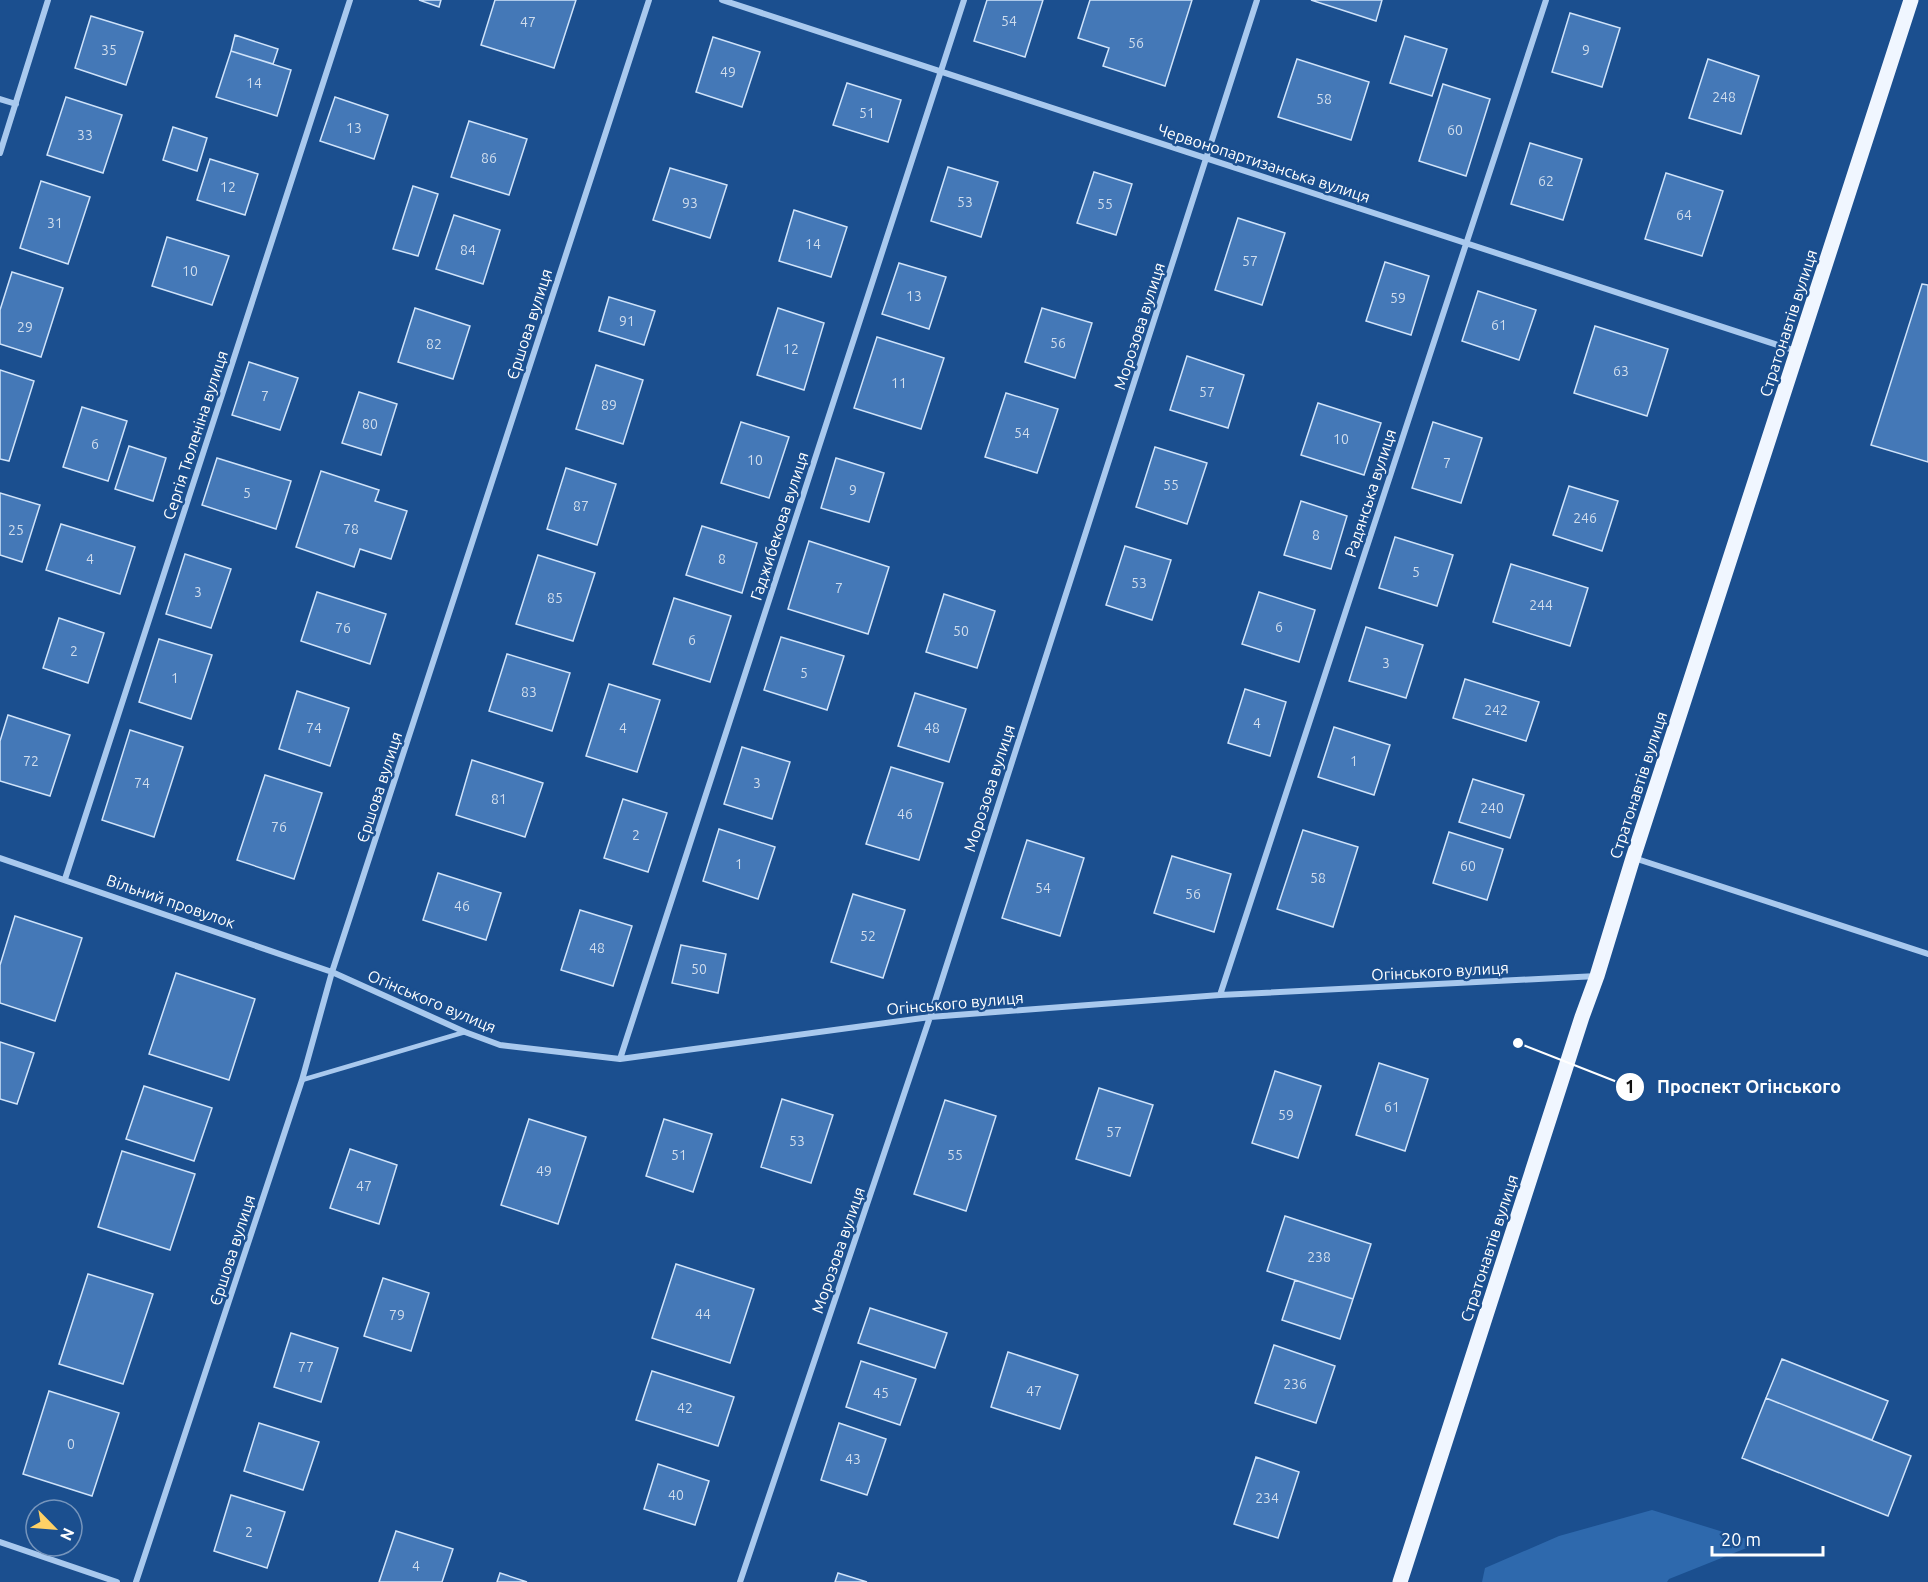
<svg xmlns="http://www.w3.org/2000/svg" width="1928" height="1582" font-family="Ubuntu,sans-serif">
	<rect width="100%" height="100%" fill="#1b4f8f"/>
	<path fill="#2e69ad" d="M1652 1510 1759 1543 1669 1579 1667 1582H1482L1485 1568 1559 1536Z"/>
	<path fill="#4478b7" stroke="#cfe3fa" stroke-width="1.5" d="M419 0H441L439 7Z
		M495 0H576L554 68 481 45Z
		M987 0H1043L1025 57 974 41Z
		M1090 0H1192L1165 86 1103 66 1109 48 1078 38Z
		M1311 0H1382L1376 21Z
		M1570 13 1620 28 1602 87 1552 72Z
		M91 16 143 32 126 85 75 68Z
		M235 35 278 49 273 64 231 51Z
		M1405 36 1447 49 1432 96 1390 83Z
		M713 37 760 52 742 107 696 92Z
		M231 51 291 70 277 116 216 97Z
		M1297 59 1369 82 1351 140 1278 117Z
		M1708 59 1759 76 1741 134 1689 118Z
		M847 83 901 100 888 142 833 125Z
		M1443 84 1490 99 1466 176 1419 161Z
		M66 97 122 115 103 173 47 155Z
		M335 97 388 115 374 159 320 141Z
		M469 121 527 139 509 195 451 177Z
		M173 127 207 138 197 171 163 160Z
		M1530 143 1582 159 1563 220 1511 204Z
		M210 159 258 174 245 215 197 200Z
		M948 167 998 182 981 237 931 221Z
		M670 168 727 185 710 238 653 220Z
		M1094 172 1132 184 1116 235 1077 223Z
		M1666 173 1723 191 1702 256 1645 239Z
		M41 181 90 197 68 264 20 248Z
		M413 186 438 194 418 256 393 249Z
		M794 210 847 227 831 277 779 261Z
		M454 215 500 230 483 284 436 269Z
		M1238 218 1285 233 1262 305 1215 290Z
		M167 237 229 256 212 305 152 286Z
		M1385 262 1429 276 1411 335 1366 321Z
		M899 263 946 277 929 329 882 314Z
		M12 272 63 288 41 357 0 344V310Z
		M1922 284 1928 285V462L1871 445Z
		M1478 291 1536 310 1519 360 1462 341Z
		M609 297 655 311 644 345 599 331Z
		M415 308 470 326 453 379 398 362Z
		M778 308 824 323 804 390 757 375Z
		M1042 308 1092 323 1075 378 1025 362Z
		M1595 326 1668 349 1647 416 1574 393Z
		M877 337 944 358 921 429 854 408Z
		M1187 356 1244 375 1228 428 1170 410Z
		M249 362 298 378 280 430 232 415Z
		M596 365 643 380 623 444 576 429Z
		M0 370 34 381 9 461 0 459Z
		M359 392 397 404 381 455 342 443Z
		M1006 393 1058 409 1037 473 985 457Z
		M1318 403 1381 423 1364 475 1301 455Z
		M82 407 127 421 108 481 63 467Z
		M741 422 789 437 769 498 721 483Z
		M1433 422 1482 438 1461 503 1412 488Z
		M129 446 166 458 153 501 115 489Z
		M1155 447 1207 463 1187 524 1136 507Z
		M217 458 291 481 276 529 202 505Z
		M836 458 884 473 869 522 821 508Z
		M566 468 616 484 597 545 547 529Z
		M321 471 379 490 375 501 407 511 391 559 360 549 354 567 296 547Z
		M1569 486 1618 501 1602 551 1553 535Z
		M0 493 40 505 22 562 0 555Z
		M1301 501 1347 516 1331 569 1284 555Z
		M61 524 135 547 120 594 46 570Z
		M702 526 757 543 742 593 686 575Z
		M1395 537 1453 555 1437 606 1379 588Z
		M809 541 889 567 868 634 788 609Z
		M1125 546 1171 560 1152 620 1106 605Z
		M185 554 231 569 211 628 166 614Z
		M538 555 595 573 573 641 516 624Z
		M1511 564 1588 588 1570 646 1493 622Z
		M317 592 386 614 370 664 301 641Z
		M1259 592 1315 610 1299 662 1242 644Z
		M944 594 995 611 977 668 926 652Z
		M674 598 731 616 710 682 653 664Z
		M59 618 104 633 88 683 43 668Z
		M1366 627 1423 645 1406 698 1349 681Z
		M781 637 844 656 827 710 764 690Z
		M159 639 212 655 191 719 139 702Z
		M507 654 570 673 552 731 489 711Z
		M1465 679 1539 702 1526 741 1453 718Z
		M609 684 660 700 637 772 586 756Z
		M1245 689 1286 702 1270 756 1228 743Z
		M297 691 349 708 330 766 279 749Z
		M915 693 966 709 949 762 898 746Z
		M8 715 70 735 50 796 0 781V741Z
		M1334 727 1390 745 1374 795 1318 777Z
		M130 730 183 747 154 837 102 820Z
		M742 747 790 762 772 819 724 804Z
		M472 760 543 783 525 837 456 815Z
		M891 767 943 783 919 860 866 844Z
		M265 775 322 793 294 879 237 860Z
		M1473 779 1524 795 1510 838 1459 822Z
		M623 799 667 813 648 872 604 858Z
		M719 829 775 847 758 899 703 881Z
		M1303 830 1358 847 1333 927 1277 909Z
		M1449 832 1503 849 1487 900 1433 883Z
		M1027 840 1084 858 1060 936 1002 918Z
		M1172 856 1231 874 1214 932 1154 913Z
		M438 873 501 893 486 940 423 920Z
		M853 894 905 910 883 978 831 962Z
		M580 910 632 926 613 986 561 970Z
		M15 916 82 938 55 1021 0 1003V965Z
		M681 945 726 954 718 993 672 983Z
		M176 973 255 999 229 1080 149 1054Z
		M0 1042 34 1053 17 1104 0 1099Z
		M1379 1063 1428 1079 1405 1151 1356 1135Z
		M1275 1071 1321 1086 1298 1158 1252 1143Z
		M144 1086 212 1108 194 1161 126 1139Z
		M1099 1088 1153 1105 1130 1176 1076 1159Z
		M782 1099 833 1115 811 1183 761 1167Z
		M945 1100 996 1116 966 1211 914 1194Z
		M529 1119 586 1137 558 1224 501 1205Z
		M664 1119 712 1134 693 1192 646 1176Z
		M350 1149 397 1165 379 1224 330 1208Z
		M122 1151 195 1174 170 1250 98 1227Z
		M1285 1216 1371 1244 1353 1299 1267 1271Z
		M676 1264 754 1289 730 1363 652 1338Z
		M88 1274 153 1294 123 1384 59 1364Z
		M383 1278 429 1293 411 1351 364 1336Z
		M1295 1280 1353 1299 1340 1339 1282 1320Z
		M870 1308 947 1333 935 1368 858 1343Z
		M291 1333 338 1348 321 1402 274 1387Z
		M1274 1345 1335 1366 1316 1423 1255 1403Z
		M1008 1352 1078 1375 1060 1429 991 1407Z
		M1782 1359 1888 1401 1872 1440 1766 1398Z
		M861 1361 916 1379 900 1425 846 1407Z
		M652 1371 734 1397 718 1446 636 1420Z
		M49 1391 119 1413 92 1496 23 1474Z
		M1766 1398 1911 1456 1888 1516 1742 1458Z
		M259 1423 319 1442 303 1490 244 1471Z
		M839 1423 886 1439 867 1495 821 1480Z
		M1256 1457 1299 1472 1278 1538 1234 1524Z
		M658 1464 709 1481 695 1525 644 1509Z
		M231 1495 285 1512 267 1568 214 1551Z
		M396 1531 453 1549 442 1582H379Z
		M500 1573 527 1582H497Z
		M838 1573 867 1582H835Z"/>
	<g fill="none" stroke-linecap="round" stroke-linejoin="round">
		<path stroke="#a9c9ee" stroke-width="4.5" d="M302 1080 465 1032"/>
		<path stroke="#a9c9ee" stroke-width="6" d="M722 0 1796 351
			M0 99 16 104
			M0 153 48 0
			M0 858 332 972 465 1032 500 1045 620 1059 930 1017 1220 995 1597 976
			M1634 858 1928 954
			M65 879 350 0
			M1220 995 1546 0
			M620 1059 964 0
			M0 1542 117 1582
			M136 1582 302 1080 332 972 649 0
			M740 1582 930 1017 1257 0"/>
		<path stroke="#f0f6ff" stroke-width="15" d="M1400 1582 1582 1017 1597 976 1633 858 1911 0"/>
	</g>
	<g text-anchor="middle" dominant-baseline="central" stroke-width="5" stroke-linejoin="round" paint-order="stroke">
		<g font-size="14" fill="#d0dded">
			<text x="1009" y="21">54</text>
			<text x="528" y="22">47</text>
			<text x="1136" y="43">56</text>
			<text x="109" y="50">35</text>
			<text x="1586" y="50">9</text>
			<text x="728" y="72">49</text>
			<text x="254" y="83">14</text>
			<text x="1724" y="97">248</text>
			<text x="1324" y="99">58</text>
			<text x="867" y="113">51</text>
			<text x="354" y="128">13</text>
			<text x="1455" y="130">60</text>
			<text x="85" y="135">33</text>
			<text x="489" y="158">86</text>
			<text x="1546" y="181">62</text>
			<text x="228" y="187">12</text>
			<text x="965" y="202">53</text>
			<text x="690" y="203">93</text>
			<text x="1105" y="204">55</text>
			<text x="1684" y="215">64</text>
			<text x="55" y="223">31</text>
			<text x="813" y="244">14</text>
			<text x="468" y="250">84</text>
			<text x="1250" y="261">57</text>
			<text x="190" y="271">10</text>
			<text x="914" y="296">13</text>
			<text x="1398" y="298">59</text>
			<text x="627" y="321">91</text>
			<text x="1499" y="325">61</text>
			<text x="25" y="327">29</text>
			<text x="1058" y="343">56</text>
			<text x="434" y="344">82</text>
			<text x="791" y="349">12</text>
			<text x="1621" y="371">63</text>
			<text x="899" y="383">11</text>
			<text x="1207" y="392">57</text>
			<text x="265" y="396">7</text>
			<text x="609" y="405">89</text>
			<text x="370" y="424">80</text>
			<text x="1022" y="433">54</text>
			<text x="1341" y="439">10</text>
			<text x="95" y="444">6</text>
			<text x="755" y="460">10</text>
			<text x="1447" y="463">7</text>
			<text x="1171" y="485">55</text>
			<text x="853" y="490">9</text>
			<text x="247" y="493">5</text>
			<text x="581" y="506">87</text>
			<text x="1585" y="518">246</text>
			<text x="351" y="529">78</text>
			<text x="16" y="530">25</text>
			<text x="1316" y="535">8</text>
			<text x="90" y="559">4</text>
			<text x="722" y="559">8</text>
			<text x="1416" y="572">5</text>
			<text x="1139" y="583">53</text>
			<text x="839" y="588">7</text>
			<text x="198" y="592">3</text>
			<text x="555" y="598">85</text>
			<text x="1541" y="605">244</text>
			<text x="1279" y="627">6</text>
			<text x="343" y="628">76</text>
			<text x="961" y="631">50</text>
			<text x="692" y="640">6</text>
			<text x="74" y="651">2</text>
			<text x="1386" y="663">3</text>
			<text x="804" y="673">5</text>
			<text x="175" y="678">1</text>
			<text x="529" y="692">83</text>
			<text x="1496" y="710">242</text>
			<text x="1257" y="723">4</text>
			<text x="314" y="728">74</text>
			<text x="623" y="728">4</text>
			<text x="932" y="728">48</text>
			<text x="31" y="761">72</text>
			<text x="1354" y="761">1</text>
			<text x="142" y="783">74</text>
			<text x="757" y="783">3</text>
			<text x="499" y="799">81</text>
			<text x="1492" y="808">240</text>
			<text x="905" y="814">46</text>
			<text x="279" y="827">76</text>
			<text x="636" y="835">2</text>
			<text x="739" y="864">1</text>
			<text x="1468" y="866">60</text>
			<text x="1318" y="878">58</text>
			<text x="1043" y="888">54</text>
			<text x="1193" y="894">56</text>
			<text x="462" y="906">46</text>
			<text x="868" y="936">52</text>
			<text x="597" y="948">48</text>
			<text x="699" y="969">50</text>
			<text x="1392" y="1107">61</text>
			<text x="1286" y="1115">59</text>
			<text x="1114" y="1132">57</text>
			<text x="797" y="1141">53</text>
			<text x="679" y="1155">51</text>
			<text x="955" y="1155">55</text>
			<text x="544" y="1171">49</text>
			<text x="364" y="1186">47</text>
			<text x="1319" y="1257">238</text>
			<text x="703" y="1314">44</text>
			<text x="397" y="1315">79</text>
			<text x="306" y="1367">77</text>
			<text x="1295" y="1384">236</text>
			<text x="1034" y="1391">47</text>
			<text x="881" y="1393">45</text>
			<text x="685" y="1408">42</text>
			<text x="71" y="1444">0</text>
			<text x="853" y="1459">43</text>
			<text x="676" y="1495">40</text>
			<text x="1267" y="1498">234</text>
			<text x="249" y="1532">2</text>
			<text x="416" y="1566">4</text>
		</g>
		<g font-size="16" fill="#fff" stroke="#1b4f8f">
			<text transform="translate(1264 163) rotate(18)">Червонопартизанська вулиця</text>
			<text transform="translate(1788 323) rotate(-72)">Стратонавтів вулиця</text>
			<text transform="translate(529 324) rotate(-72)">Єршова вулиця</text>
			<text transform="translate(1139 326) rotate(-72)">Морозова вулиця</text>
			<text transform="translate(195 435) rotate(-72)">Сергія Тюленіна вулиця</text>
			<text transform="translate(1370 493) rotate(-72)">Радянська вулиця</text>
			<text transform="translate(779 526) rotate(-72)">Гаджибекова вулиця</text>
			<text transform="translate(1638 785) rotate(-72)">Стратонавтів вулиця</text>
			<text transform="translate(379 787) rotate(-72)">Єршова вулиця</text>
			<text transform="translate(989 788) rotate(-72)">Морозова вулиця</text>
			<text transform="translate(171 901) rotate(19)">Вільний провулок</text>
			<text transform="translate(1440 971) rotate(-3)">Огінського вулиця</text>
			<text transform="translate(432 1001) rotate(23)">Огінського вулиця</text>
			<text transform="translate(955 1003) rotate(-5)">Огінського вулиця</text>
			<text transform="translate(1489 1248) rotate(-72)">Стратонавтів вулиця</text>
			<text transform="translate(232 1250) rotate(-72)">Єршова вулиця</text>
			<text transform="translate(838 1250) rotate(-71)">Морозова вулиця</text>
		</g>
	</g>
	<path fill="none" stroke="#fff" stroke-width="2" d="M1518 1043L1630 1087"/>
	<g fill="#fff" stroke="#1b4f8f" stroke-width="2">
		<circle cx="1518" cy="1043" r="6"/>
		<circle cx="1630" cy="1087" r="15"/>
	</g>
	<g font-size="18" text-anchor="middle" font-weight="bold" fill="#111">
		<text x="1630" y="1093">1</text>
	</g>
	<g font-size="18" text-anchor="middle" font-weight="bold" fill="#fff" stroke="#1b4f8f" stroke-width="5" stroke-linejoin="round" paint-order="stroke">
		<text x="1749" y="1093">Проспект Огінського</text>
	</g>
	<g transform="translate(54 1528) rotate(115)"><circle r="28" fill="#1b4f8f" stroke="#7695bc" stroke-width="1.5"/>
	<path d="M0-4.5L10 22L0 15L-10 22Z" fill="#ffd166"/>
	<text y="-9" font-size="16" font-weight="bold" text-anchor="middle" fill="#ffffff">N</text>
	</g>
	<path d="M1712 1546v9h111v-9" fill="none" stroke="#ffffff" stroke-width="3"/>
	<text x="1721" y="1546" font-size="18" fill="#ffffff" stroke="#1b4f8f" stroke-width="4.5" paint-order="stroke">20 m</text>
</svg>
